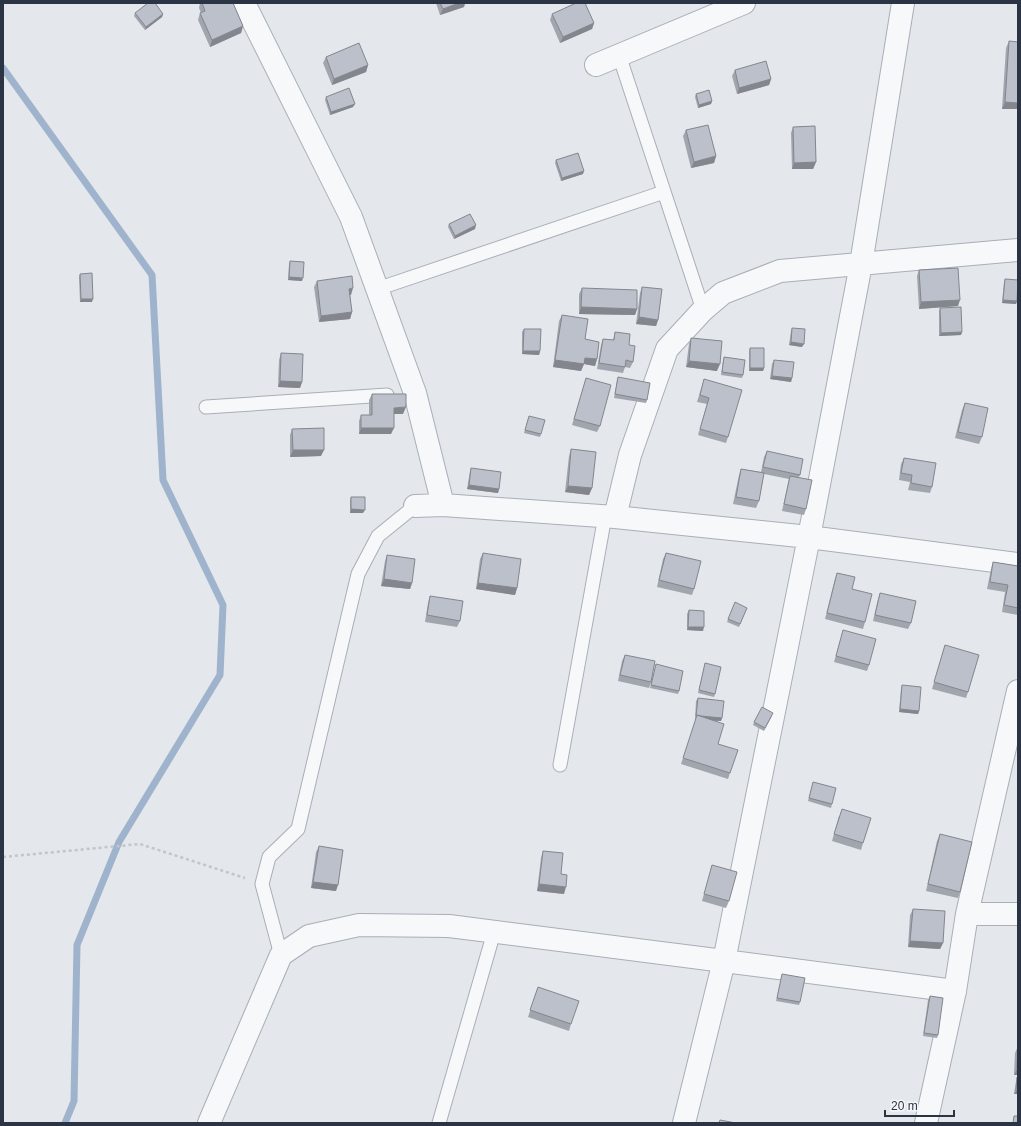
<svg xmlns="http://www.w3.org/2000/svg" width="1021" height="1126" font-family="Helvetica,sans-serif">
	<rect width="100%" height="100%" fill="#e4e7ec"/>
	<g fill="none" stroke-linecap="round" stroke-linejoin="round">
		<path stroke="#9fb4cc" stroke-width="7" d="M3 68 152 275 163 480 223 605 220 675 119 842 77 945 74 1101 65 1123"/>
		<g stroke="#a9aeb7" stroke-width="15">
			<path id="service" d="M619 55 703 310
				M377 289 664 192
				M206 407 387 395
				M560 765 605 516
				M281 955 262 884 269 857 298 829 358 574 378 536 415 506
				M439 1123 494 932"/>
		</g>
		<g stroke="#a9aeb7" stroke-width="24">
			<path id="minor" d="M244 3 351 217 415 393 443 505
				M596 65 744 3
				M415 506 443 505 615 517 809 537 1018 564
				M615 517 630 455 667 349 703 310 723 293 780 271 1018 250
				M209 1123 281 955 309 936 359 925 449 926 724 961 955 991
				M684 1123 724 961 809 537 861 264 903 3"/>
		</g>
		<g stroke="#a9aeb7" stroke-width="24">
			<path id="tertiary" d="M967 914H1018
				M926 1123 955 991 967 914 1018 691"/>
		</g>
		<path stroke="#c2c5cb" stroke-width="2.5" stroke-dasharray="3 3" stroke-linecap="butt" d="M3 857 140 844 245 878"/>
		<use href="#service" stroke="#f7f8fa" stroke-width="13"/>
		<use href="#minor" stroke="#f7f8fa" stroke-width="22"/>
		<use href="#tertiary" stroke="#f7f8fa" stroke-width="22"/>
	</g>
	<path fill="#a1a5ae" d="M200 3H233L243 26 241 33 210 47 198 20 200 13H201L199 8Z
		M436 3H465L464 7 440 15Z
		M135 13 163 14 162 17 145 30 134 16Z
		M552 14 594 23 592 29 560 43 550 20Z
		M1009 41 1018 109H1002L1006 48Z
		M326 57 368 65 366 72 332 85 323 63Z
		M735 70 771 79 769 85 737 94 732 76Z
		M696 94 712 101 711 104 698 108 695 97Z
		M326 97 353 107 330 115 325 100Z
		M793 127 816 162 813 169H792L791 133Z
		M686 130 716 156 714 163 691 168 683 136Z
		M556 160 583 174 561 181 555 163Z
		M449 224 475 229 454 239 448 227Z
		M290 261 302 281 288 280 289 264Z
		M919 270 958 306 919 309 917 276Z
		M80 274 92 302H80L79 277Z
		M1005 279 1017 301 1016 304 1002 303 1004 282Z
		M317 281 351 295H350L352 312 350 319 319 322 314 287Z
		M642 287 658 320 656 326 636 324 640 293Z
		M582 288 637 309 635 315 579 314V294Z
		M940 308 962 332 961 335 939 336V311Z
		M562 315 585 339 597 359 595 366 584 364 581 371 553 367 559 321Z
		M792 328 802 347 789 345 791 331Z
		M524 329 540 351 539 355 522 354V332Z
		M615 332 629 345 633 362 630 368 625 367 623 373 597 369 601 345 603 339 613 340Z
		M691 338 717 371 686 367 689 344Z
		M750 348 764 368 763 371H749V351Z
		M281 353 302 382 300 388 278 387 279 360Z
		M724 357 743 375 742 378 721 375 723 361Z
		M774 360 792 378 791 382 770 379 772 364Z
		M618 377 647 400 646 403 614 398 617 380Z
		M586 378 600 426 597 432 572 425Z
		M704 379 728 437 726 443 698 435 707 404 697 402Z
		M372 394 403 414H394L391 434H359V421L361 415H369V400Z
		M965 403 982 437 979 444 955 438 962 410Z
		M529 416 541 434 540 437 524 433Z
		M292 429 321 456 290 457V435Z
		M571 449 592 488 589 495 565 492 569 456Z
		M767 451 800 475 798 478 806 509 804 515 782 511 789 479 764 474 759 501 756 508 733 504 739 475 741 469 761 472 764 457Z
		M904 458 932 487 930 493 908 490 910 482 899 480 901 464Z
		M471 468 499 489 498 493 467 489 470 471Z
		M351 497 363 513H350V500Z
		M483 553 517 588 515 595 476 589 480 559Z
		M666 553 694 589 692 595 657 587 663 559Z
		M387 555 412 583 410 589 381 586 385 561Z
		M993 562 1018 566V615L1002 612 1005 592 987 589 991 569Z
		M837 573 852 589 865 622 863 629 825 619 835 579Z
		M880 593 911 623 908 629 873 621 878 599Z
		M430 596 460 621 457 627 425 622 428 603Z
		M747 608 739 627 727 622 728 619Z
		M689 610 703 631 687 630V614Z
		M843 630 869 665 867 671 834 662 841 637Z
		M945 645 968 692 966 698 932 689Z
		M625 655 651 682 649 688 618 681 622 661Z
		M705 663 715 694 714 697 698 693Z
		M656 664 679 691 678 694 650 688Z
		M902 685 919 711 918 714 899 712 901 689Z
		M698 698 722 718 721 721H715L718 744 730 773 728 779 681 764 696 719H695L696 701Z
		M772 716 764 731 753 725 754 722Z
		M813 782 832 804 831 808 808 801Z
		M839 816 863 843 861 850 832 841Z
		M940 834 960 892 958 898 926 891 937 841Z
		M319 846 336 891 311 888 316 852Z
		M543 851 564 894 537 891 541 858Z
		M712 865 729 901 726 908 702 901Z
		M913 909 943 943 940 949 908 947 910 915Z
		M782 974 800 1002 799 1005 776 1001Z
		M538 987 571 1024 569 1031 528 1017Z
		M930 996 938 1035 937 1038 923 1036 928 1000Z
		M1018 1046V1075H1014L1015 1053Z
		M1017 1077 1018 1078V1094H1014L1016 1081Z"/>
	<path fill="#83868d" d="M459 3H465L464 7 440 15 443 9Z
		M163 14 162 17 145 30 146 27Z
		M594 23 592 29 560 43 563 37Z
		M243 26 241 33 210 47 212 40Z
		M368 65 366 72 332 85 334 79Z
		M771 79 769 85 737 94 739 88Z
		M712 101 711 104 698 108 699 105Z
		M1005 102 1018 103V109H1002Z
		M355 104 353 107 330 115 331 112Z
		M716 156 714 163 691 168 694 162Z
		M816 162 813 169H792L794 163Z
		M584 171 583 174 561 181 562 178Z
		M476 225 475 229 454 239 455 236Z
		M289 277 303 278 302 281 288 280Z
		M353 288 351 295H347L349 289Z
		M81 299H93L92 302H80Z
		M960 300 958 306 919 309 921 302Z
		M1003 300 1017 301 1016 304 1002 303Z
		M581 307 637 309 635 315 579 314Z
		M352 312 350 319 319 322 321 316Z
		M639 317 658 320 656 326 636 324Z
		M962 332 961 335 939 336 941 333Z
		M791 342 804 344 802 347 789 345Z
		M523 351H540L539 355 522 354Z
		M585 358 597 359 595 366 584 364 581 371 553 367 555 360Z
		M689 361 720 364 717 371 686 367Z
		M750 368H764L763 371H749Z
		M772 376 792 378 791 382 770 379Z
		M280 381 302 382 300 388 278 387Z
		M406 407 403 414H391L394 408Z
		M361 428H394L391 434H359Z
		M293 450H324L321 456 290 457Z
		M469 485 499 489 498 493 467 489Z
		M568 486 592 488 589 495 565 492Z
		M351 509 365 510 363 513H350Z
		M384 579 412 583 410 589 381 586Z
		M478 583 517 588 515 595 476 589Z
		M688 627H704L703 631 687 630Z
		M900 709 919 711 918 714 899 712Z
		M697 716 722 718 721 721 696 719Z
		M313 882 338 885 336 891 311 888Z
		M539 884 566 887 564 894 537 891Z
		M910 941 943 943 940 949 908 947Z
		M1017 1069H1018V1075H1014Z
		M1016 1091H1018V1094H1014Z"/>
	<path fill="#bbc0ca" stroke="#83868d" d="M148 3H155L163 14 146 27 135 13Z
		M202 3H233L243 26 212 40 200 13 205 11Z
		M440 3H459L443 9Z
		M576 3H585L594 23 563 37 552 14Z
		M1009 41 1018 42V103L1005 102Z
		M359 43 368 65 334 79 326 57Z
		M766 61 771 79 739 88 735 70Z
		M349 88 355 104 331 112 326 97Z
		M709 90 712 101 699 105 696 94Z
		M708 125 716 156 694 162 686 130Z
		M815 126 816 162 794 163 793 127Z
		M578 153 584 171 562 178 556 160Z
		M470 214 476 225 455 236 449 224Z
		M290 261 304 262 303 278 289 277Z
		M958 268 960 300 921 302 919 270Z
		M92 273 93 299H81L80 274Z
		M352 276 353 288 349 289 352 312 321 316 317 281Z
		M1005 279 1018 280 1017 301 1003 300Z
		M642 287 662 289 658 320 639 317Z
		M582 288 637 290V309L581 307Z
		M961 307 962 332 941 333 940 308Z
		M562 315 588 319 585 339 599 342 597 359 585 358 584 364 555 360Z
		M792 328 805 329 804 344 791 342Z
		M524 329H541L540 351H523Z
		M615 332 630 334 629 345 635 346 633 362 626 360 625 367 599 363 603 339 614 340Z
		M691 338 722 341 720 364 689 361Z
		M750 348H764V368H750Z
		M281 353 303 354 302 382 280 381Z
		M724 357 745 360 743 375 722 372Z
		M774 360 794 362 792 378 772 376Z
		M618 377 650 383 647 400 615 394Z
		M586 378 611 385 600 426 574 419Z
		M704 379 742 390 728 437 700 429 709 398 700 395Z
		M372 394H406V407L394 408V428H361V415H372Z
		M965 403 988 408 982 437 958 432Z
		M529 416 545 420 541 434 525 430Z
		M324 428V450H293L292 429Z
		M571 449 596 452 592 488 568 486Z
		M767 451 803 459 800 475 763 467Z
		M904 458 936 463 932 487 911 483 912 475 901 473Z
		M471 468 501 472 499 489 469 485Z
		M741 469 764 473 759 501 736 497Z
		M790 476 812 480 806 509 784 504Z
		M351 497H365V510L351 509Z
		M483 553 521 559 517 588 478 583Z
		M666 553 701 561 694 589 659 580Z
		M387 555 415 559 412 583 384 579Z
		M993 562 1018 566V608L1004 605 1008 585 990 582Z
		M837 573 855 577 852 589 872 594 865 622 827 613Z
		M880 593 916 601 911 623 875 615Z
		M430 596 463 601 460 621 427 615Z
		M735 602 747 608 740 624 728 619Z
		M689 610 704 611V627H688Z
		M843 630 876 639 869 665 836 656Z
		M945 645 979 655 968 692 934 682Z
		M625 655 655 661 651 682 620 675Z
		M705 663 721 667 715 694 699 690Z
		M656 664 683 671 679 691 651 685Z
		M902 685 921 687 919 711 900 709Z
		M698 698 724 701 722 718 701 716 697 715V716H696Z
		M762 707 773 713 765 728 754 722Z
		M697 715 724 724 718 744 738 750 730 773 683 758Z
		M813 782 836 788 832 804 809 798Z
		M842 809 871 818 863 843 834 834Z
		M940 834 972 842 960 892 928 884Z
		M319 846 343 850 338 885 313 882Z
		M543 851 563 853 561 874 567 875 566 887 539 884Z
		M712 865 737 872 729 901 704 894Z
		M913 909 945 911 943 943 910 941Z
		M782 974 805 978 800 1002 777 998Z
		M538 987 579 1001 571 1024 530 1010Z
		M930 996 943 998 938 1035 924 1033Z
		M1018 1046V1069H1017Z
		M1017 1077 1018 1078V1091H1016Z
		M1014 1116H1018V1123H1013Z
		M720 1120 736 1123H719Z"/>
	<rect width="1021" height="1126" fill="none" stroke="#2b3445" stroke-width="8"/>
	<path d="M885 1110v6h69v-6" fill="none" stroke="#2b3445" stroke-width="2"/>
	<text x="891" y="1110" font-size="12" fill="#2b3445" stroke="#f4f6f9" stroke-width="3" paint-order="stroke">20 m</text>
</svg>
